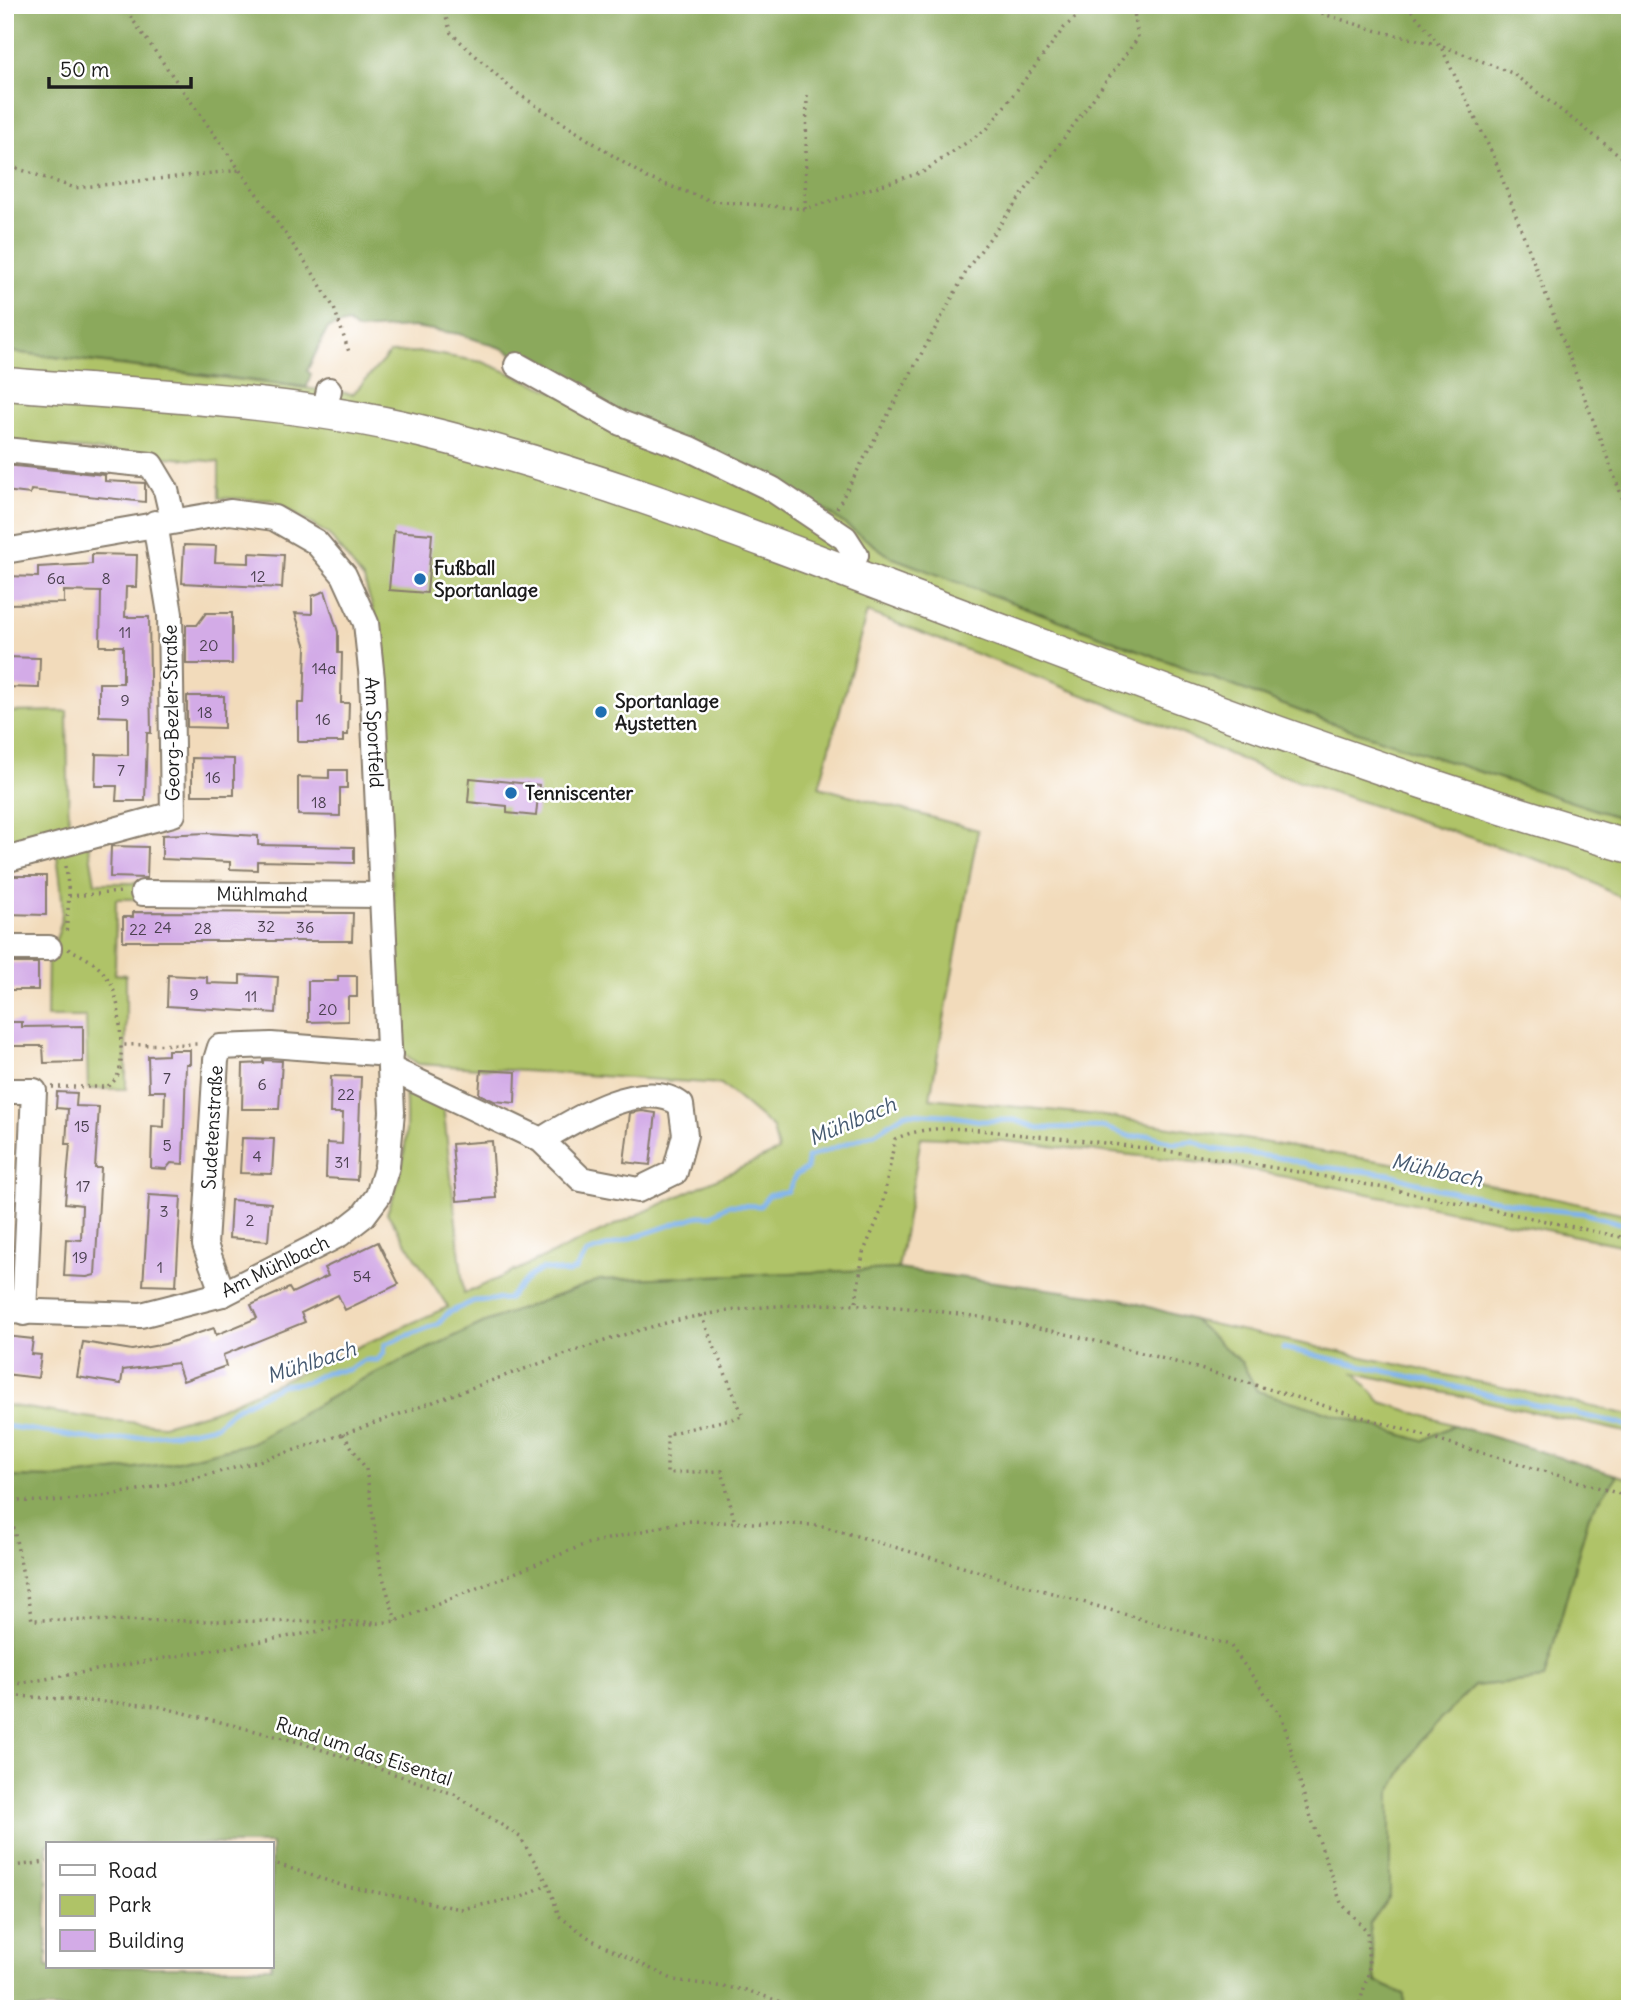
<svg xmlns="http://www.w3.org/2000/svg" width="1635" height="2014" font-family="Delius,sans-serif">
	<rect width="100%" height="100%" fill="#fff"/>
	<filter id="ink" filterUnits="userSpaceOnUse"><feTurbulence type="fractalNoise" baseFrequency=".0143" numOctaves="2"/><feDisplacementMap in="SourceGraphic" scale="14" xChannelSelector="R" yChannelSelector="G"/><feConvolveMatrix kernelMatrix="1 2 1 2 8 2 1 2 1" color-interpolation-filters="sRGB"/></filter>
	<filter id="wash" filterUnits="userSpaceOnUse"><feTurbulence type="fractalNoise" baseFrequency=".00686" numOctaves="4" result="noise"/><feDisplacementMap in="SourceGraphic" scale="28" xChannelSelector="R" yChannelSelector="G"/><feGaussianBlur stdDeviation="1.57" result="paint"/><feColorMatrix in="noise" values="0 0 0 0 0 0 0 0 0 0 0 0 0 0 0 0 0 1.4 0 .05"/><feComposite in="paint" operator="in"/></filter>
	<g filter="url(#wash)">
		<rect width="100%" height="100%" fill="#f2dbbb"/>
		<path fill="#afc367" stroke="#667042" stroke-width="2" d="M5 351 353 394 390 353 423 352 483 362 784 488 825 510 891 557 1337 725 1630 821V903L1574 872 1263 769 1154 722 867 612 819 787 978 830 930 1098 1097 1115 1391 1163 1630 1215V1247L1231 1166 1003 1141 921 1137 898 1269 600 1280 485 1322 359 1381 251 1443 166 1464 58 1478 5 1477V1405L105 1420 163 1425 213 1411 448 1307 387 1213C407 1164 408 1137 405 1085L443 1105 464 1294 778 1151 773 1128 721 1084 418 1064 404 1054 374 613 364 580 329 535 272 500 219 498V462L5 442Z
			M67 711 69 843 5 859V712Z
			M88 841 95 883H141V899H116L115 974 126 975V1089H88L86 1017H47L48 951C71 926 60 880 56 849Z
			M1193 1320 1630 1415V1433L1355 1373 1381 1402 1454 1425 1423 1441 1257 1391 1242 1363Z
			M1617 1475 1630 1479V2009H1404V1994L1376 1982 1369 1925 1390 1896V1793L1420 1740 1474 1686 1544 1679 1589 1515Z"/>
		<path fill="#8ba95c" stroke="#54623c" stroke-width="2" fill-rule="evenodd" d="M5 5H1630V821L1337 725 891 557 825 510 623 416 504 349 459 334 413 327 357 330 348 323 328 328 307 371 311 374 307 387 5 351Z
			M898 1269 1122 1299 1193 1320 1242 1363 1257 1391 1422 1441 1454 1425 1617 1475 1589 1515 1544 1679 1474 1686 1420 1740 1390 1793V1896L1369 1925 1376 1982 1404 1994V2009H5V1477L58 1478 166 1464 251 1443 359 1381 485 1322 600 1280ZM47 1844H271V1967H47Z"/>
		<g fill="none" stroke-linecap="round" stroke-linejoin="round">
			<path stroke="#7fb3ec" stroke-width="5" d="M1283 1348 1630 1426
				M5 1426 104 1441 190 1431 215 1426 233 1410 281 1385 307 1382 326 1372 348 1370 364 1360H377L384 1353 385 1344 438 1324 448 1313 474 1301 507 1299 531 1275 543 1269 568 1273 576 1269 587 1253 698 1216H711L728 1205 760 1206 769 1195 788 1191 796 1175 807 1169V1158L875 1133 906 1113 945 1115 982 1121 1014 1120 1039 1128 1103 1127 1132 1137 1150 1135 1174 1143 1193 1141 1213 1149 1288 1159 1311 1166 1390 1174 1438 1189 1551 1210 1583 1213 1630 1226"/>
		</g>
		<g id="blocks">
			<path fill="#d3abe7" d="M5 465 105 475V481L145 483V502L31 490 30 494 5 491Z
				M394 531 432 534 427 593 389 590Z
				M184 545 216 546 215 562 249 563V553L284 555 282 588 182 583Z
				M92 554 137 555 136 587H126L125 617H149L151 733H147L145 801H116L117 786H95L96 754 128 755V717L99 716V683H123V646H100L101 592 64 591V603L5 604V576L38 577V567L92 564Z
				M325 591 338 632V653H342L341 703H349L348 735H343V742H298V703H304L306 647 295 613 312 614V596Z
				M206 613H232V664H186V625H197Z
				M5 657 40 658 39 688 5 687Z
				M187 696H224V728L187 727Z
				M192 758 234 759V795H192Z
				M329 770H347V788H340V816L298 815V777L329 778Z
				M470 778 539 785 536 816 507 813V806L468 802Z
				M207 833 258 836V845L354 847V863L257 861V870L230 869V862L162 859V835Z
				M111 846 148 847 147 878 110 877Z
				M5 876H46V915L5 914Z
				M133 912 353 913 352 941H123V917H133Z
				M5 963H38V990H5Z
				M168 975 207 977V983L240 984V975L278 977 276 1013 167 1006Z
				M338 976H357V997H348V1021L308 1022V981H338Z
				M6 1022H22V1027L83 1026V1062L44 1063 43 1046H5Z
				M168 1050H190V1064H186L183 1164 171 1163 166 1169 151 1168 152 1126 164 1127 165 1091H149L148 1056 168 1055Z
				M263 1060 282 1061 279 1109H242L243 1064 263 1063Z
				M481 1070 516 1072 515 1103 494 1101 479 1094Z
				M331 1076 361 1077 357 1180 326 1178 327 1143 342 1144 343 1113H330Z
				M57 1092 77 1093 76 1106 99 1107 95 1168H101L95 1275 87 1277 64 1276 66 1239 81 1240 82 1205 65 1203 70 1144H66L68 1109 56 1108Z
				M642 1111 656 1113 650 1165 624 1162 630 1113Z
				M242 1138 274 1139 272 1174 240 1173Z
				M492 1141 496 1198 457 1201 452 1144Z
				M149 1195 181 1197 176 1286 143 1285Z
				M231 1200 271 1203 268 1241 229 1238Z
				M378 1242 399 1284 345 1310 338 1295 301 1313 305 1322 223 1355 226 1366 183 1381 177 1363 123 1370 121 1384 77 1377 83 1342 132 1350 165 1344 214 1328 216 1335 257 1318 251 1305 289 1288 292 1293 328 1276 324 1268Z
				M5 1336 33 1339 31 1354 41 1355 38 1378 5 1374Z"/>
		</g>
	</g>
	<g filter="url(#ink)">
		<use href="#blocks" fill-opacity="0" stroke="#877c6c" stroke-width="2"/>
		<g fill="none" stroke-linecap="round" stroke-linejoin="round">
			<g stroke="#877c6c" stroke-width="28">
				<g id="minor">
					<path d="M517 365 621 423 690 449 772 489 845 538 856 555 850 573"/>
					<path d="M324 413 329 390"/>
					<path d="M5 450 151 465 166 490 173 520"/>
					<path id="s1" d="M5 551 230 512 274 518 316 542 344 575 366 623 372 679 392 1112 387 1166 378 1196 363 1216 340 1234 223 1294 141 1315 5 1311"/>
					<path d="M5 860 173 814 170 614 155 523"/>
					<path id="s2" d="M143 893 381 895"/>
					<path d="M5 948H49"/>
					<path d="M391 1069 541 1140 581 1179 638 1190 675 1172 685 1135 681 1105C645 1076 574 1120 541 1140"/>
					<path d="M5 1091H34L24 1313"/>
					<path id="s3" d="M223 1294 205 1245 216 1060 220 1047 271 1045 390 1054"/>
				</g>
			</g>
			<g stroke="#877c6c" stroke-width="35">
				<path id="major" d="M5 384C142 395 287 399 420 431 591 472 757 538 921 600 1156 689 1388 777 1630 847"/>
			</g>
			<path stroke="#877c6c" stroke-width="3.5" stroke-dasharray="2 5" stroke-linecap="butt" d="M122 5 311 270 334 308 349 352
				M442 5 451 33 514 91 647 178 712 201 805 209 923 172 988 128 1064 28 1089 5
				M1295 5 1378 31 1440 45 1512 73 1630 163
				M1407 5 1440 45 1494 157 1630 518
				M5 151 16 168 75 188 240 170
				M805 209 807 95
				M837 508 970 265 1138 38 1133 5
				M66 866 69 896 66 935
				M69 896 122 892
				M68 949C117 969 119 997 121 1045
				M52 1087H106C123 1078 121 1062 121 1045L200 1044
				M856 1302 863 1253 881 1212 895 1139C938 1119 990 1133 1036 1136 1236 1154 1433 1197 1630 1239
				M701 1315 743 1416 667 1434V1473L722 1471 735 1523
				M343 1434 366 1469 381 1571 396 1621
				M5 1500C56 1505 123 1494 173 1483 288 1458 398 1414 510 1374 573 1352 637 1327 703 1315 901 1280 1093 1337 1282 1393 1398 1428 1514 1462 1630 1497
				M8 1500 32 1620 378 1622
				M5 1686 337 1628 396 1621 586 1544 686 1521 819 1525 1230 1645 1282 1717 1306 1803 1341 1903 1367 1931 1369 1971 1358 2009
				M5 1695 157 1706 299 1742 454 1794 520 1837 548 1884 559 1916 592 1940 674 1980 746 1990 802 2009
				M271 1862 344 1886 461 1909 522 1897 548 1884
				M5 1867 47 1862"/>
			<use href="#minor" stroke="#fff" stroke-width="24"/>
			<use href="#major" stroke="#fff" stroke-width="32"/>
		</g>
	</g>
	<g fill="#1f6fb2" stroke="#fff" stroke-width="2.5">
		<circle cx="420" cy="579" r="7"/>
		<circle cx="601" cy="712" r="7"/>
		<circle cx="511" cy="793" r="7"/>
	</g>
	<g text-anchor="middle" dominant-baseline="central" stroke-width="5" stroke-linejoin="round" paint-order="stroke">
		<g font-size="16" fill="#4a404f">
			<text x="258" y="576">12</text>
			<text x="56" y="578">6a</text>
			<text x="106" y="578">8</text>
			<text x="125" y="632">11</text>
			<text x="209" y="645">20</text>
			<text x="324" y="668">14a</text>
			<text x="125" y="700">9</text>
			<text x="205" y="712">18</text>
			<text x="323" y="719">16</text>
			<text x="121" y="770">7</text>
			<text x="213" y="777">16</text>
			<text x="319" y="802">18</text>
			<text x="266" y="926">32</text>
			<text x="163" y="927">24</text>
			<text x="305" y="927">36</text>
			<text x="203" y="928">28</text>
			<text x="138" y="929">22</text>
			<text x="194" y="994">9</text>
			<text x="251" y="996">11</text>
			<text x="328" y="1009">20</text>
			<text x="167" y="1078">7</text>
			<text x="262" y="1084">6</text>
			<text x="346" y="1094">22</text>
			<text x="82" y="1126">15</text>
			<text x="167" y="1145">5</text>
			<text x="257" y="1156">4</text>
			<text x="342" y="1162">31</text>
			<text x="83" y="1186">17</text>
			<text x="164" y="1211">3</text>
			<text x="250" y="1220">2</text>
			<text x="80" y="1257">19</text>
			<text x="160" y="1267">1</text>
			<text x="362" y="1276">54</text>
		</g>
		<g font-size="19" font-weight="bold" fill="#1c1c1c" stroke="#fff" text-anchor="start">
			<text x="434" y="568">Fußball<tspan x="434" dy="22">Sportanlage</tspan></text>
			<text x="615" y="701">Sportanlage<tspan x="615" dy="22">Aystetten</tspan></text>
			<text x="525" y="793">Tenniscenter</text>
		</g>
		<g font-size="19" fill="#1c1c1c" stroke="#fff">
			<text transform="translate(171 713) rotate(-91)">Georg-Bezler-Straße</text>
			<text stroke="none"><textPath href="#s1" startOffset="527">Am Sportfeld</textPath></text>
			<text stroke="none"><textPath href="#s2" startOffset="119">Mühlmahd</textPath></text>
			<text stroke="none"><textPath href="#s3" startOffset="170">Sudetenstraße</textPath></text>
			<text transform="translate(275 1266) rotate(-26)">Am Mühlbach</text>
			<text transform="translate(364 1751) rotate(18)">Rund um das Eisental</text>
		</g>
		<g font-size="21" font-style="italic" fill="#44586f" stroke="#fff">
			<text transform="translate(852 1121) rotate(-23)">Mühlbach</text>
			<text transform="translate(1437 1170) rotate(12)">Mühlbach</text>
			<text transform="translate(311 1362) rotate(-18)">Mühlbach</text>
		</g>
	</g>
	<rect width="1635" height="2014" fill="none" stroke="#fff" stroke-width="28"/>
	<rect x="46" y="1842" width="228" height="126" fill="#ffffff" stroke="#a4a4a4" stroke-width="2"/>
	<rect x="60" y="1865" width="35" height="10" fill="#ffffff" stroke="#a4a4a4" stroke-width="2"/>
	<text x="108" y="1878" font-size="21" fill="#1c1c1c">Road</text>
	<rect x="60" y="1895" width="35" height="21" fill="#afc367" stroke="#a4a4a4" stroke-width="2"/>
	<text x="108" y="1912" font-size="21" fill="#1c1c1c">Park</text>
	<rect x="60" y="1930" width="35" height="21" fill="#d3abe7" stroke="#a4a4a4" stroke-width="2"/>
	<text x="108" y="1948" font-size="21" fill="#1c1c1c">Building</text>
	<path d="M49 77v10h142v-10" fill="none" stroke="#1c1c1c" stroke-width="3.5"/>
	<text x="60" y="77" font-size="21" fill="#1c1c1c" stroke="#ffffff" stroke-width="5" paint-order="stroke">50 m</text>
</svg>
